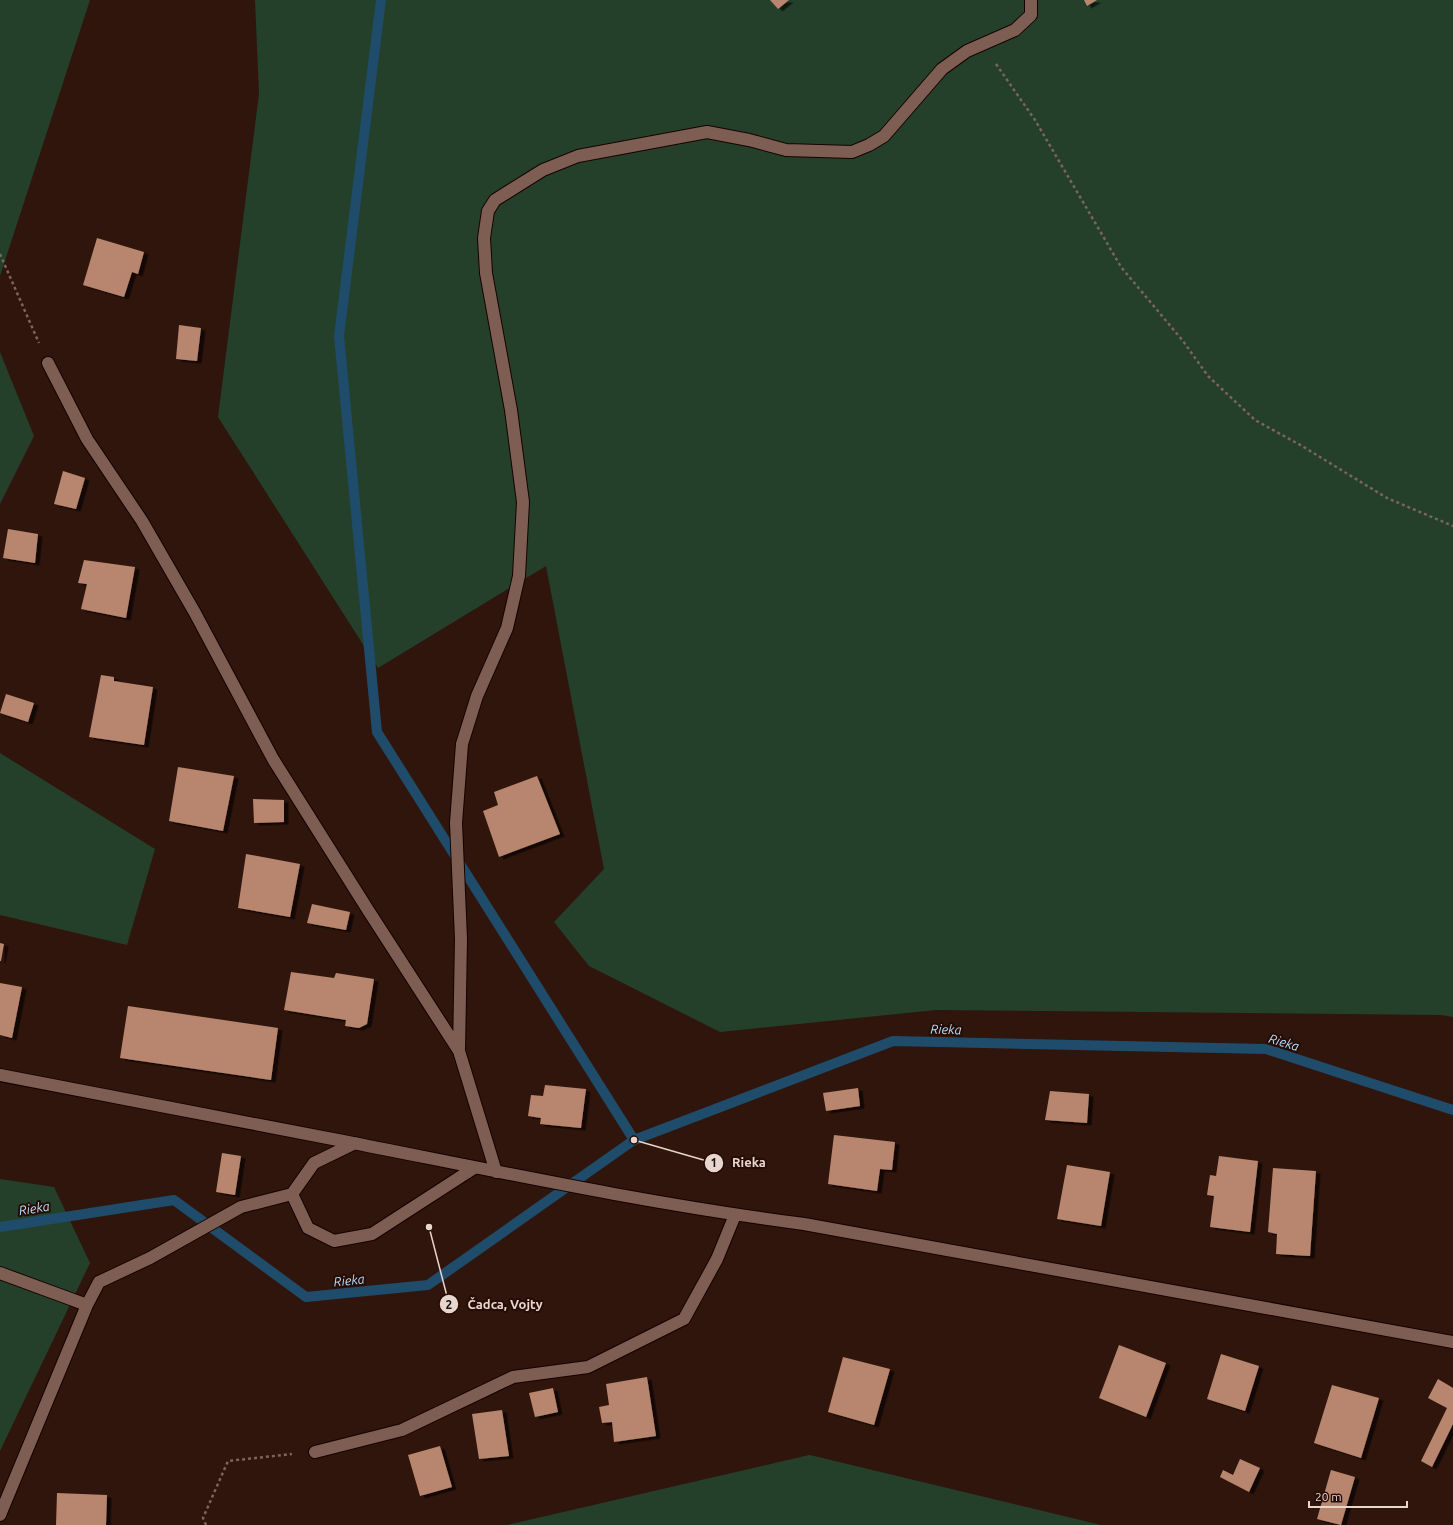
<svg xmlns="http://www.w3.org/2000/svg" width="1453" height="1525" font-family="Ubuntu,sans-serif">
	<defs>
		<filter id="shadow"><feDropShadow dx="4.5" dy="2.5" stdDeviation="0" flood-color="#0009"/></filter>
	</defs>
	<rect width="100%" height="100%" fill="#2f150c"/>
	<path fill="#24402b" d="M0 0H90L0 276Z
		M255 0H1453V1017L1441 1015 936 1010 720 1032 589 966 554 922 604 869 546 566 378 668 218 417 259 94Z
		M0 352 34 436 0 504Z
		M0 753 155 849 127 945 0 915Z
		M0 1179 54 1187 90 1263 0 1451Z
		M810 1455 1101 1525H507L809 1455Z"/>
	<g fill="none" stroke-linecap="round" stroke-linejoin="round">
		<path stroke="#204c6b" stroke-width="10" d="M381 0 339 336 377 732 634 1140
			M0 1227 174 1200 306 1297 428 1285 634 1140 893 1041 1266 1049 1453 1110"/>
	</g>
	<path fill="#b8856e" filter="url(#shadow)" d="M770 0H789L778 9Z
		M1084 0H1097L1087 6Z
		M97 238 144 252 138 274 132 272 124 297 83 285Z
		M179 325 201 328 197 361 176 359Z
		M63 471 85 478 76 509 54 504Z
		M8 529 38 534 35 563 3 558Z
		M84 560 135 567 126 618 81 609 87 584 78 583Z
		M101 675 114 677V681L153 687 144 745 89 737Z
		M6 694 34 703 28 722 0 713Z
		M178 767 234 776 223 831 169 821Z
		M537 776 560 834 499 857 483 811 498 805 494 792Z
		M253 799 284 800V822L254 823Z
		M246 854 300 864 290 917 238 908Z
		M312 904 350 912 346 930 307 923Z
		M0 943 4 944 1 961H0Z
		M291 972 334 978 336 973 374 979 367 1024 359 1028 345 1026 346 1020 284 1010Z
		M0 983 22 987 12 1038 0 1035Z
		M128 1006 278 1028 271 1080 120 1058Z
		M545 1085 586 1089 581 1128 540 1124 541 1118 528 1116 531 1095 543 1096Z
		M858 1088 860 1106 826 1111 823 1093Z
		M1050 1091 1089 1094 1087 1123 1045 1120Z
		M834 1135 895 1142 892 1170 880 1169 877 1191 828 1184Z
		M222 1153 241 1156 235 1195 216 1192Z
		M1219 1156 1258 1161 1250 1232 1210 1227 1214 1196 1207 1195 1210 1175 1216 1176Z
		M1067 1165 1110 1172 1101 1226 1057 1219Z
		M1273 1168 1316 1171 1310 1256 1276 1254 1277 1234 1268 1232Z
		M1119 1345 1166 1363 1146 1417 1099 1398Z
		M1221 1354 1259 1366 1245 1411 1207 1399Z
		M843 1357 890 1369 874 1425 828 1412Z
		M647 1377 656 1436 614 1442 612 1422 602 1423 599 1407 609 1405 606 1384Z
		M1438 1379 1453 1388V1424L1432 1467 1421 1461 1447 1408 1428 1398Z
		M1332 1385 1379 1398 1361 1458 1314 1443Z
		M553 1388 558 1412 535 1417 529 1393Z
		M502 1410 509 1456 479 1459 472 1414Z
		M440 1446 452 1487 420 1496 408 1455Z
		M1240 1459 1260 1468 1249 1492 1220 1477 1223 1470 1233 1475Z
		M1331 1470 1355 1477 1341 1525 1317 1519Z
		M57 1493 107 1495 106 1525H56Z"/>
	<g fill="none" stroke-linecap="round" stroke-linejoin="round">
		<g stroke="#160200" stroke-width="14">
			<path id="minor" d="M48 363 87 439 142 521 195 613 273 759 368 910 459 1051
				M0 1075C114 1098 229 1118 343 1141 496 1171 649 1204 804 1224L1453 1342
				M496 1172 459 1051 461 939 456 823 462 744 477 696 507 628 519 576 523 502 511 410 486 273 484 238 488 211 495 200 543 170 578 156 707 132 749 140 786 150 852 152 869 145 884 136 942 69 967 51 1015 30 1031 15V0
				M292 1194 308 1228 334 1241 372 1234 474 1168
				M0 1273 87 1305
				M315 1452 402 1430 513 1377 588 1367 684 1319 717 1259 735 1215
				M0 1515 87 1305 99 1282 150 1258 241 1207 292 1194 314 1163 355 1143"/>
		</g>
		<path stroke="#7b645b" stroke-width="2.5" stroke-dasharray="3 3" stroke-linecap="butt" d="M996 64 1035 120 1121 267 1183 341 1208 376 1255 420 1302 446 1387 498 1453 526
			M0 254 39 343
			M206 1525 203 1518 228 1461 292 1454"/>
		<use href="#minor" stroke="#7e5e52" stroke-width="12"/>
	</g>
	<g text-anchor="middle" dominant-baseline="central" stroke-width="4" stroke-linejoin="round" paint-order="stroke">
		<g font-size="13" font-style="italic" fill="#b7dfff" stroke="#250c04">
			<text transform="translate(946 1029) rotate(1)">Rieka</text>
			<text transform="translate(1284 1042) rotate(16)">Rieka</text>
			<text transform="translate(34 1208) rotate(-9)">Rieka</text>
			<text transform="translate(349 1280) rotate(-6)">Rieka</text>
		</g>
	</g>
	<path fill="none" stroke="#e8d5ce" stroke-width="1.5" d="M634 1140L714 1163M429 1227L449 1304"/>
	<g fill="#e8d5ce" stroke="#250c04" stroke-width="1.5">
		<circle cx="634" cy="1140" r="4"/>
		<circle cx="429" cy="1227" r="4"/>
		<circle cx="714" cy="1163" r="10"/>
		<circle cx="449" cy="1304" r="10"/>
	</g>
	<g font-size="12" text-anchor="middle" font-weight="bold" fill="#111">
		<text x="714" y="1167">1</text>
		<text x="449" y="1309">2</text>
	</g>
	<g font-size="13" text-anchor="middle" font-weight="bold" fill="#e8d5ce" stroke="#250c04" stroke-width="4" stroke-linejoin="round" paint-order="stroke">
		<text x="749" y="1167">Rieka</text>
		<text x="505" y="1309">Čadca, Vojty</text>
	</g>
	<path d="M1309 1501v6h98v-6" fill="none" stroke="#e8d5ce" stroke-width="2"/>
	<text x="1315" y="1501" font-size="12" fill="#e8d5ce" stroke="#250c04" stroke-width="3" paint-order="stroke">20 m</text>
</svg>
